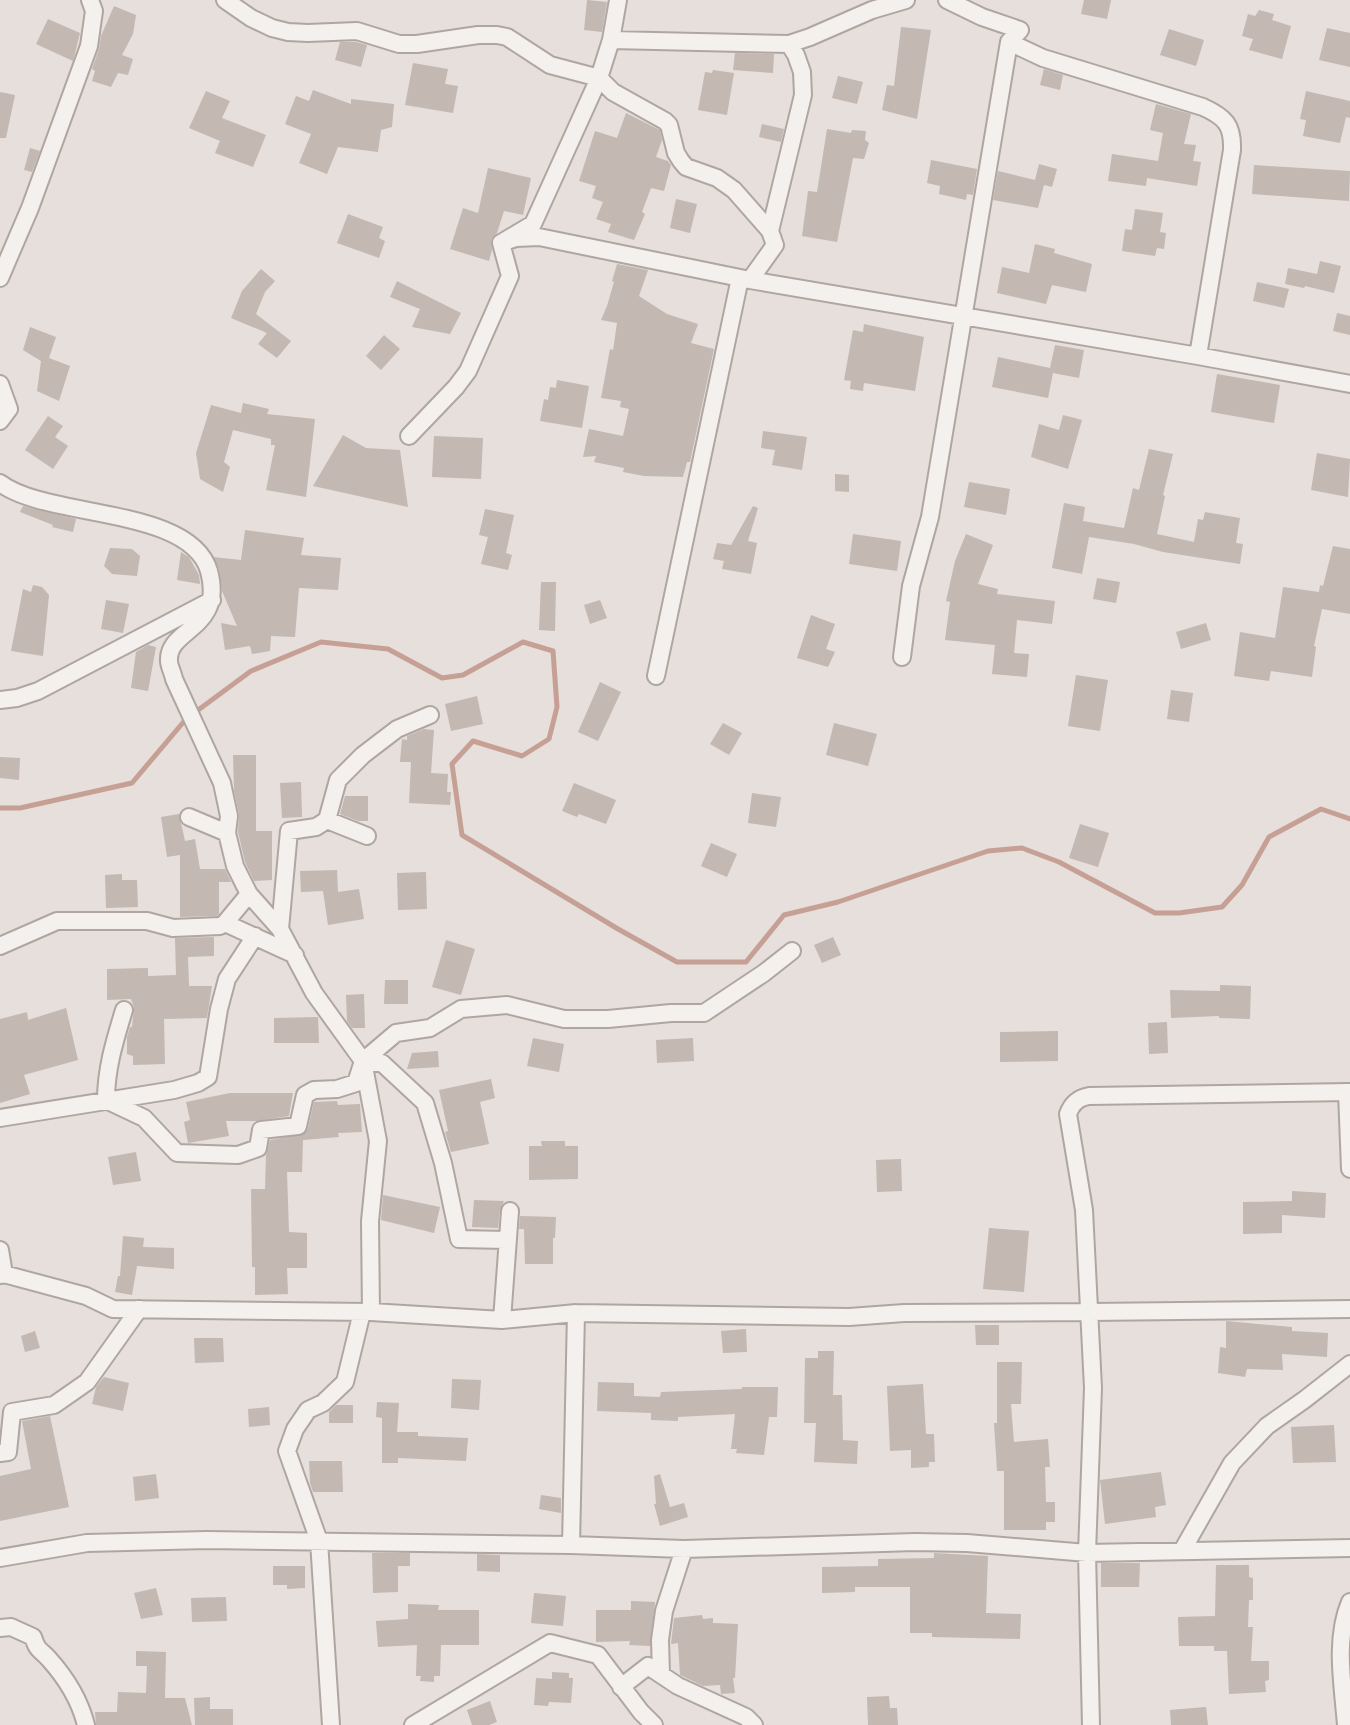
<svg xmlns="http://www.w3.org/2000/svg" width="1350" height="1725" font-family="Manrope,sans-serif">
	<rect width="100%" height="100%" fill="#e6dfdb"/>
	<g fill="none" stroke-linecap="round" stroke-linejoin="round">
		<path stroke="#c7a095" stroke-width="5" d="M0 808H20L132 783 186 719 251 671 321 642 388 649 442 678 463 675 523 642 553 651 557 707 549 739 522 756 473 741 452 764 462 835 618 929 677 962H746L784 915 838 902 988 851 1022 848 1059 862 1155 913H1179L1222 907 1242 885 1269 837 1321 809 1350 819"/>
	</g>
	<path fill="#c3b8b2" d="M587 0 607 2 602 32 584 30Z
		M1084 0H1111L1107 19 1081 14Z
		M114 6 136 15 133 34 122 55 133 59 128 75 118 73 111 87 92 81 95 71 92 69 99 49 101 36Z
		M1259 10 1274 14 1272 20 1291 26 1282 59 1249 50 1253 39 1242 36 1248 14 1255 16Z
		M48 19 80 33 73 61 36 44Z
		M901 27 931 30 917 119 882 110 887 85 894 86Z
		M1327 28 1350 33V67L1319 60Z
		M1169 29 1204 40 1196 66 1160 55Z
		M340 42H356L367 45 361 67 335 60Z
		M735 53 774 54 773 73 733 70Z
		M413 63 448 69 445 84 458 86 453 113 405 105Z
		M1044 69 1063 75 1060 90 1040 85Z
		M713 70 734 73 727 115 698 110 705 72 712 73Z
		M838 76 863 82 857 104 832 98Z
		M313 90 351 104V99L394 104 392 127 381 130 378 152 338 147 327 174 299 163 311 134 285 124 296 96 309 101Z
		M206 91 230 101 222 118 266 135 253 167 215 153 220 141 189 128Z
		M1306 91 1350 101V118L1346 117 1340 143 1303 136 1306 120 1300 119Z
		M0 92 15 95 6 138H0Z
		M1156 104 1191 114 1184 144 1196 145 1193 161 1201 162 1197 186 1147 178 1146 186 1108 181 1112 154 1158 161 1163 133 1150 130Z
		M626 113 660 130 662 140 656 157 668 161 671 165 664 191 651 188 642 212 645 214 634 240 608 232 611 224 596 219 603 202 592 198 596 186 579 181 595 131 617 138Z
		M762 124 784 129 781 142 759 137Z
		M827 129 851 133 852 130 866 131 865 140 869 143 864 159 853 158 837 242 802 236 808 191 817 192Z
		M30 148 40 151 32 172 24 170Z
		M931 160 977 169 973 195 967 194 966 200 939 194 940 186 927 183Z
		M1039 164 1057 169 1052 187 1044 185 1038 208 993 200 998 171 1035 180Z
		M1254 165 1350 171 1349 201 1252 194Z
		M488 168 531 178 523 215 504 211 497 233 491 240 492 250 489 261 450 249 463 208 478 213Z
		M676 199 697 204 690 233 670 228Z
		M1135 209 1163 213 1160 232 1166 233 1164 249 1157 248 1155 256 1122 251 1125 229 1132 230Z
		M348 214 383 227 379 238 385 241 379 258 337 243Z
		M1035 244 1055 249 1054 253 1092 264 1086 292 1052 285 1046 304 997 293 1002 267 1029 273Z
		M1320 261 1341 266 1334 293 1305 286 1304 288 1285 284 1288 268 1317 274Z
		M617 264 648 270 639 296 667 314 698 324 691 343 714 349 690 462H687L683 477 644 476 623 472 624 468 594 462 596 456 583 457 589 429 623 436 629 409 620 407 621 401 601 398 610 349 613 350 617 323 601 320 607 306 614 282 612 281Z
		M261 269 275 281 265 292 256 314 291 341 277 358 258 344 267 333 231 318 242 291Z
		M397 281 461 313 450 334 412 327 420 309 390 297Z
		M1257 282 1289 289 1284 308 1253 301Z
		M1337 313 1350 316V335L1333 331Z
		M864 324 924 337 915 391 864 383 863 391 850 389 851 381 844 380 853 330 863 332Z
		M30 327 56 337 49 358 70 366 59 401 37 391 41 361 23 350Z
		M384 335 400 349 381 370 366 356Z
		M1055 345 1084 350 1079 378 1053 373 1048 398 992 387 998 357 1050 368Z
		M1217 374 1280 385 1274 423 1211 412Z
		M557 380 589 386 582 428 540 421 544 399 548 400 550 387 556 388Z
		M243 403 269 409 267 414 315 419 306 497 266 490 275 445H271V439L233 430 224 462 230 467 223 492 200 479 196 453 211 405 241 413Z
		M1063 415 1082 420 1068 469 1031 457 1039 424 1059 430Z
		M48 416 63 426 55 437 68 446 53 469 25 450Z
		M763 431 807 437 802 470 772 465 775 450 761 448Z
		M343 435 366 448 400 450 408 507 313 486Z
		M434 436 483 438 481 479 432 477Z
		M1149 449 1173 454 1163 495 1165 496 1157 534 1194 542 1198 519 1203 520 1205 512 1240 518 1236 543 1243 544 1240 564 1163 552 1134 544 1089 537 1082 574 1052 568 1064 503 1085 507 1083 521 1124 528 1133 488 1139 490Z
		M1317 453 1350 459 1348 497 1311 490Z
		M835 474 849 475V492L835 491Z
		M969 482 1010 489 1006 515 964 507Z
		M23 506 76 519 73 532 52 527 53 525 20 512Z
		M753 506 758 508 748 541 757 543 751 574 722 569 724 561 713 559 717 543 731 545Z
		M485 509 514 515 506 553 512 555 508 570 481 564 488 537 479 535Z
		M245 530 304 538 301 555 341 558 338 590 299 588 295 637 271 636 270 651 252 654 250 646 225 650 221 623 237 626 222 591 219 569 213 557 241 560Z
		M853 534 901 541 897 571 849 564Z
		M966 534 993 545 978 584 998 589 997 594 1055 601 1052 624 1017 620 1014 653 1029 654 1027 677 992 674 995 645 945 640 950 602 946 601 955 561Z
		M1333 546 1350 549V614L1322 609 1314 646 1316 647 1312 677 1271 671 1269 681 1234 676 1240 632 1275 638 1283 587 1319 592 1320 585 1323 586Z
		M110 548 132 549 140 556 137 576 112 574 104 566Z
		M181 552 189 557 199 575 200 584 177 580Z
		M1097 578 1120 582 1116 603 1093 599Z
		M541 582H556L555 631 539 630Z
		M33 585 42 587 49 595 43 656 11 651 23 589 31 592Z
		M106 600 129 604 123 633 101 629Z
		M600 600 607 618 590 624 584 605Z
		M811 615 835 624 826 649 835 652 828 667 797 658Z
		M1206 623 1211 640 1181 649 1176 632Z
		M148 645 156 647 148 691 131 688 136 652Z
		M1076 675 1108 680 1100 731 1068 726Z
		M600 682 621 692 598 741 578 732Z
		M1171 690 1193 693 1189 722 1167 719Z
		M477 696 483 724 451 731 445 704Z
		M723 723 742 733 729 755 710 744Z
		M834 723 877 734 868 766 826 755Z
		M424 729 434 730 431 773 448 774 447 792H451L450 805 409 803 411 762H400L402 739 407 740V736Z
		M233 755H256V831H272V880L254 881 245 862 238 832 239 814 234 791Z
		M0 757 20 758 19 780 0 778Z
		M301 782 302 817 282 818 280 783Z
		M574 783 616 800 606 824 579 814 577 817 562 811Z
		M752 793 781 797 776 827 748 823Z
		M345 796H368V821H358L340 814Z
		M179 814 185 841 195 839 200 869H225L231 882H219V914L217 916 180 917V855L167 857 161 817Z
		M1080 824 1109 833 1098 867 1069 858Z
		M711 843 737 854 727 877 701 866Z
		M337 870 338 892 359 889 364 919 328 925 323 891 301 892 300 871Z
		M426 872 427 909 398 910 397 873Z
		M122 874V880H137L138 907 106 908 105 875Z
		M214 937V956L188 957 189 986H212L207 1018 164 1019 165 1064 133 1065V1056L127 1054V1037L130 1027H132L134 1007 131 999 107 1000V969L148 968V976L176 975 175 938Z
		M833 937 841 955 822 963 814 945Z
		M446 940 475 949 461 995 432 987Z
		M385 980H408V1004H384Z
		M1220 985 1251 986 1250 1019 1219 1018V1016L1171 1018 1170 990 1220 991Z
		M364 994 365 1028H352L347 1021 346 995Z
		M66 1008 78 1060 24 1075 30 1094 0 1103V1019L27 1012 28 1020Z
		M274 1018 318 1017 319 1043H274Z
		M1167 1022 1168 1053 1149 1054 1148 1023Z
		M1058 1031V1061L1000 1062V1032Z
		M533 1038 564 1044 559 1072 527 1066Z
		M693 1038 694 1061 657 1063 656 1040Z
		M438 1051 439 1067 407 1069 412 1053Z
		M491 1079 495 1098 480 1102 489 1144 451 1152 445 1132 448 1131 439 1090Z
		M230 1093H293L289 1116 256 1121H226L229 1136 188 1143 184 1122 190 1120 186 1102Z
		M337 1101 338 1105 360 1104 362 1132 338 1133 339 1137 303 1140 302 1172H287L289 1232 307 1233V1268H287L288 1294 255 1295V1267H252L251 1189H265L266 1155 270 1140 304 1134 308 1128 314 1102Z
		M541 1141H565V1146H578V1179L529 1180V1146H542Z
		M136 1152 141 1181 113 1185 108 1157Z
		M901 1159 902 1191 877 1192 876 1160Z
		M1292 1191 1326 1193 1325 1218 1282 1215V1233L1243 1234V1202L1292 1201Z
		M383 1195 440 1207 434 1233 381 1220Z
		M474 1200 504 1201 500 1210 498 1228 472 1227Z
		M520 1216 556 1217 555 1238H553V1264H525L524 1229H519Z
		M989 1228 1029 1231 1024 1292 983 1289Z
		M123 1236 144 1238 143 1247 174 1248V1269L137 1266 132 1295 115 1292 118 1276H120Z
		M1226 1321 1292 1327V1331L1328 1333 1327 1357 1282 1354 1283 1370 1247 1369 1245 1377 1218 1373 1220 1347 1226 1348Z
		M975 1325H999V1345H976Z
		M746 1329 747 1352 723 1353 721 1331Z
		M35 1331 40 1348 25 1352 21 1336Z
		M194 1338H223L224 1362 195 1363Z
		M818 1351H834L833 1395H842L843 1440 858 1441 857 1464 814 1462 816 1423H804L805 1358H818Z
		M997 1362H1022L1021 1404H1011L1014 1442 1048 1439 1050 1467H1045L1046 1502H1055V1522H1046V1530H1004V1471H997L994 1423H997Z
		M104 1377 129 1383 123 1411 92 1404 96 1387Z
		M452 1379 481 1380 479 1410 451 1408Z
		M598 1382 634 1383V1396L660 1397 661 1392 742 1389V1387H778L777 1417H769L764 1455 736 1453 737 1449H731L735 1414 678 1417V1421L651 1420V1413L597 1411Z
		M923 1384 926 1434H934L935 1462H929V1467L911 1468V1450L890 1451 887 1386Z
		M377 1402 399 1403 397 1432H418V1436L468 1438 466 1461 398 1458V1463H382V1418L376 1417Z
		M336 1405H353V1423H329V1412Z
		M269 1407 270 1425 249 1427 248 1409Z
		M50 1416 69 1507 0 1521V1476L31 1469 22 1421Z
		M1334 1425 1336 1462 1293 1463 1291 1427Z
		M309 1461H342L343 1492H313L310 1483Z
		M1161 1472 1166 1505 1155 1507 1156 1517 1105 1524 1100 1480Z
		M156 1474 159 1498 135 1501 133 1477Z
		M660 1474 670 1507 684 1503 688 1517 660 1526 654 1504H656L654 1476Z
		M541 1495 561 1498V1513L539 1509Z
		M372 1553H410V1566H398V1592L373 1593Z
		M934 1553 988 1556 986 1613 1021 1614 1020 1639 932 1637V1633H910V1587H855V1592L822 1593V1567L878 1566V1559L934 1558Z
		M477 1554 500 1555V1572L477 1571Z
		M1101 1563H1140L1139 1587H1101Z
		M1216 1565H1249V1577L1253 1578V1600H1249L1248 1627H1253L1251 1661H1269V1680L1265 1681 1266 1692 1229 1694 1227 1651H1214V1646H1179L1178 1617 1215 1616Z
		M273 1566H305V1588L287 1589V1585H273Z
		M156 1588 163 1615 141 1619 134 1593Z
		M534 1593 566 1596 563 1626 531 1623Z
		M226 1597 227 1621 192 1622 191 1598Z
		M631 1601 655 1602 650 1646 629 1645 630 1641 596 1642V1610H631Z
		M408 1604 439 1605 438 1610H479V1645H441L440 1676H434V1682L420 1681 421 1676H416L417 1645 378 1647 376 1621 408 1619Z
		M702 1615 703 1619 713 1618V1623L738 1624 735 1678H733L735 1693 721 1694 720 1685 703 1686 680 1675 678 1643 671 1644 674 1618Z
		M136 1651 166 1652 165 1698H185L192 1725H96L95 1712H117L118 1692 146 1693 147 1666H136Z
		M552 1672 569 1673V1678H573L571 1703 549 1702 548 1706 534 1705 536 1678 552 1679Z
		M889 1696 890 1708H897L898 1725H868L867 1697Z
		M210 1697V1709H233V1725H195L194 1698Z
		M490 1701 497 1722 489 1725H472L467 1710Z
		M1206 1707 1208 1725H1171L1170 1710Z"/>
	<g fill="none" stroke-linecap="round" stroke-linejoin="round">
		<g stroke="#b0a6a1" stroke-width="20">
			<path id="street" d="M225 0 251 18 272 28 288 32 308 33 357 31 399 44H417L478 35H497L507 37 550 65 599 78 613 92 665 121 669 125 676 153 681 161 686 167 717 178 734 190 770 231 775 245 750 280
				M947 0 982 17 1020 30 1009 42 1043 58 1203 107C1225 117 1233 125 1232 150L1198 356
				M611 40 789 44 796 55 802 72 803 95 770 231
				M789 44 810 37 872 10 906 0
				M501 243 516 238 539 237 750 280 1198 356 1350 384
				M0 278 30 208 89 46 94 11 90 0
				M0 384 9 409 0 421
				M409 436 456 387 468 371 510 276 501 243 533 224 599 78 611 40 618 0
				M0 483C47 519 190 506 209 571 225 630 167 628 169 661 169 666 173 673 174 679L222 783 229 816 227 833 235 866 249 894 280 929 314 993 363 1061 378 1141 370 1221 371 1312
				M902 657 911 586 930 517 1009 42
				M656 676 740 278
				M0 700 17 698 38 691 212 600
				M189 817 227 833
				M327 820 367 836
				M225 923 295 955
				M280 929 289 831 316 827 327 820 338 780 363 755 397 729 430 715
				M0 946 57 921H147L173 928 220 926 225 923 249 894
				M124 1010C115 1040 106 1068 106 1100L144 1118 177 1153 238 1155 258 1148 261 1130 298 1126 305 1095 314 1090 337 1089 356 1083 363 1061 396 1033 430 1028 461 1009 507 1005 564 1019H608L671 1013H704L764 973 792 951
				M363 1061 382 1063 425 1103 443 1163 459 1239 507 1240
				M1347 1092 1350 1169
				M0 1118 174 1090 198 1083 208 1077 219 1009 227 979 255 936
				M0 1250 4 1274 0 1275
				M0 1273 86 1296 113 1309 371 1312 502 1320 576 1313 849 1317 904 1313 1090 1312 1350 1309
				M502 1320 510 1211
				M0 1453 8 1452 12 1412 54 1405 87 1382 139 1309
				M571 1545 576 1313
				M1182 1551 1232 1463 1267 1426 1304 1400 1350 1364
				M0 1558 87 1543 207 1540 571 1545 684 1549 915 1542 967 1543 1087 1553 1350 1548
				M0 1628 11 1627 33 1637C38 1652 40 1649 49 1659 66 1678 80 1701 86 1725
				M661 1674 660 1640 664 1611 684 1549
				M621 1687 648 1666 678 1686 746 1717 754 1725
				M331 1725 319 1541 287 1451 295 1429 308 1410 323 1403 345 1382 362 1312
				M413 1725 550 1643 598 1655 641 1712 654 1725
				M1091 1725 1087 1553 1093 1388 1084 1210 1068 1114C1072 1103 1078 1098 1089 1096L1350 1092
				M1346 1725C1343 1685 1334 1640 1350 1602"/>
		</g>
		<use href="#street" stroke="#f4f0ee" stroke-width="16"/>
	</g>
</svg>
